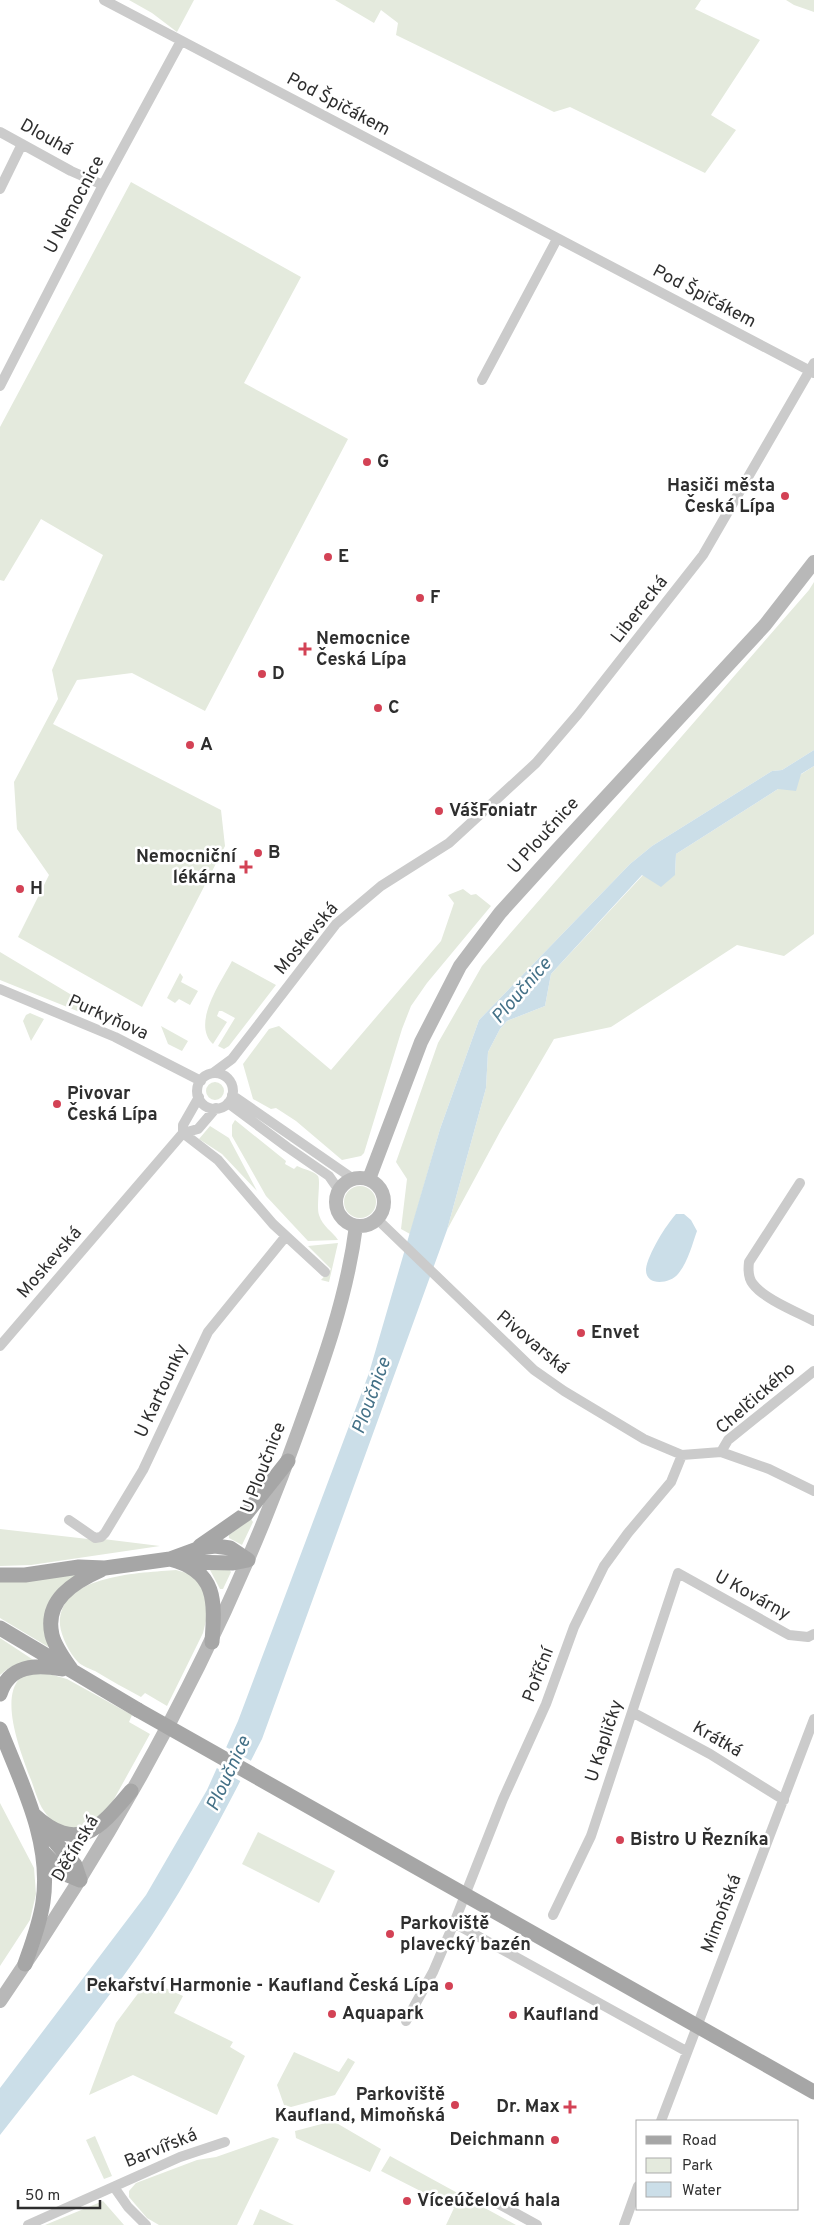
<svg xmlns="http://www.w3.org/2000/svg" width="814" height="2225" font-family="Overpass,sans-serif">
	<rect width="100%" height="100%" fill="#fff"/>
	<path fill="#e4eadd" d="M129 0H194L177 32 152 13Z
		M335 0H701L695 9 760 40 711 115 736 130 705 173 570 107 554 112 396 35 398 23 381 10 374 23Z
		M786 0H814V12L794 5Z
		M131 182 301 277 244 383 348 439 205 711 132 673 77 680 53 724 221 810 225 846 142 1007 18 937 49 875 17 829 14 782 58 699 52 670 103 555 41 519 4 581 0 580V427Z
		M814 582V750L782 770 772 771 652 846 630 864 479 1020 440 1129 410 1234 401 1229 407 1179 396 1162 438 1043 482 966 809 590Z
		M814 766V934L784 956 737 945 611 1027 554 1039 501 1130 447 1230 486 1088 488 1052 500 1029 507 1021 545 1006 551 974 643 875H675L676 854Z
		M463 889 471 895 476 894 491 906 427 983 411 1006 402 1029 364 1153 361 1156 342 1160 296 1121 276 1108 271 1109 253 1099 243 1064 269 1029 279 1026 331 1070 441 941 454 903 448 895Z
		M0 952 115 1021 112 1025 0 980Z
		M232 961 276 985 229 1046 224 1049 218 1046 235 1018 222 1011H219L217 1016 227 1022 213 1044C191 1024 221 982 232 961Z
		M180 973 183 977 181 982 198 991 190 1005 179 999 175 1003 167 998Z
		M30 1013 44 1019 31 1041 23 1021 26 1015Z
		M161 1026 188 1041 182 1051 168 1044Z
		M206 1091a9 9 0 1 1 18 0a9 9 0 1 1-18 0Z
		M235 1120 286 1161 285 1164 294 1169 297 1166C303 1169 314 1171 318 1176 321 1181 316 1206 319 1215 323 1227 332 1231 338 1240L308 1241 266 1196 232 1136V1125Z
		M210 1126 229 1138 257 1191 222 1154 199 1139Z
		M344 1202a16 16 0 1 1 32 0a16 16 0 1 1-32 0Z
		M338 1243 329 1282 321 1280 331 1269 308 1246Z
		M251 1519 253 1522 242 1545 229 1538V1535Z
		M0 1529 88 1539 95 1538 160 1546 31 1565 0 1566Z
		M212 1568 229 1569 231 1572 223 1589H220L210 1570Z
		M176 1570 190 1574 201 1582 208 1612 203 1633 167 1706 145 1693 141 1697C126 1689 110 1680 95 1671 90 1669 82 1666 78 1662 70 1654 61 1636 60 1625 57 1574 142 1573 176 1570Z
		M85 1572C53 1589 34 1609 50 1648L0 1618V1582Z
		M0 1638 35 1661C20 1662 11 1665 0 1675Z
		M42 1672 67 1679 132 1715 129 1722 150 1734 113 1801 93 1824 67 1830C57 1825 50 1820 44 1811 37 1801 34 1786 29 1775 20 1750 0 1699 20 1678 24 1674 35 1674 42 1672Z
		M0 1803 34 1868 36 1894 30 1920 0 1966Z
		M258 1832 335 1871 319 1903 242 1864Z
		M148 1980 183 1996 174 2013 233 2042 230 2047 245 2056 217 2115 133 2075 89 2095 116 2023Z
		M294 2052 339 2072 348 2058 355 2062 335 2095 291 2107 284 2105 277 2085Z
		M333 2121 381 2149 370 2172 296 2138 295 2131Z
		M95 2136 112 2176 104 2179 86 2140Z
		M273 2137 279 2139 237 2225H159L147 2218 129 2197V2191L136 2183 197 2160 216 2157Z
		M390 2156 516 2225H446L454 2208 381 2171Z
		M103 2201 124 2225H45Z
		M260 2209 294 2225H253Z"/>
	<path fill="#cbdee8" d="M814 750V766L801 774 796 791 778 789 676 854 675 875 661 887 642 875 551 974 545 1006 507 1021 500 1029 488 1052 486 1088 447 1230 262 1739C224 1813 185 1889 137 1957 94 2018 46 2076 0 2135V2088L146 1895 207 1790 238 1721 369 1373 440 1129 479 1020 630 864 652 846 772 771 782 770Z
		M676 1214H684L691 1220 697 1231C692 1245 688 1262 678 1274 670 1284 645 1287 646 1269 648 1254 666 1225 676 1214Z"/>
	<path fill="#fff" d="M224 1746 253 1762 242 1782 215 1767Z"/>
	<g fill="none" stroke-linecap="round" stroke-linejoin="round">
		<path stroke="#cbcbcb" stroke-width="10" d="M104 0 814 373
			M0 132 71 171 103 185
			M0 189 22 144
			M482 380 557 239
			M0 386 103 185 181 41
			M0 989 115 1037 201 1081
			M213 1073 232 1059 336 924 381 886 449 843 536 763 578 714 703 555 814 363
			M197 1091a18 18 0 1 1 36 0a18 18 0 1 1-36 0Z
			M232 1095 352 1178
			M228 1103 287 1147 329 1176 338 1189
			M183 1133 218 1160 273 1224 325 1272
			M183 1133 198 1129 216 1108
			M183 1133V1125L199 1097
			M800 1183 749 1262C748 1270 748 1278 753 1284 764 1299 797 1312 814 1321
			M377 1219 534 1370 564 1391 644 1439 682 1455 721 1452 769 1469 814 1491
			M0 1346 183 1133
			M721 1452 728 1440 814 1371
			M69 1520 95 1538 101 1537 105 1533 143 1470 208 1332 286 1236
			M632 1712 710 1754 784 1800
			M553 1915 591 1836 678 1573 789 1635 808 1637 814 1634
			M454 1923 686 2051
			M406 2021 433 1972 454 1923 503 1799 546 1704 574 1627 604 1566 628 1533 671 1482 682 1455
			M661 2121 814 1719
			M114 2187 128 2207 146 2225
			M490 2199 537 2225
			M28 2225 180 2157 225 2142
			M624 2225 638 2186"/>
		<path stroke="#b8b8b8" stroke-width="14" d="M336 1202a24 24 0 1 1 48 0a24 24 0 1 1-48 0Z
			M369 1179 421 1042 460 966 500 913 557 850 765 625 814 562
			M0 2001C123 1823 227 1633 299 1429 323 1363 347 1297 356 1226"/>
		<path stroke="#a6a6a6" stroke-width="15" d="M200 1546 246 1514 288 1461
			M170 1559C217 1571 215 1601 212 1642
			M185 1562 233 1563 248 1560
			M0 1575H25L79 1567 105 1568 170 1559 200 1548 215 1546 230 1548 248 1560
			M0 1628 138 1710
			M71 1669C64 1659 55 1647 52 1635 44 1600 74 1582 101 1570
			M0 1694C9 1665 36 1664 62 1669
			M0 1729C21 1783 52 1841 43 1902 40 1923 32 1944 25 1964
			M33 1814C78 1855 99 1829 131 1791
			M44 1829 75 1865 80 1880
			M44 1853 63 1873 80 1880"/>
		<path stroke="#a6a6a6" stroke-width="15" d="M138 1710 814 2092"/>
	</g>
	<g fill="#d34255" stroke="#fff" stroke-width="2">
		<circle cx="367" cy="462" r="5"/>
		<circle cx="785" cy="496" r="5"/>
		<circle cx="328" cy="557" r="5"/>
		<circle cx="420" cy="598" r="5"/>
		<path d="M302.5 641.5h5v5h5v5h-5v5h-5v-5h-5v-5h5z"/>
		<circle cx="262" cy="674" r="5"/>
		<circle cx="378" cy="708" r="5"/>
		<circle cx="190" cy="745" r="5"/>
		<circle cx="439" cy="811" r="5"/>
		<circle cx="258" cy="853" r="5"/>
		<path d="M243.5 859.5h5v5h5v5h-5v5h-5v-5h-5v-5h5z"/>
		<circle cx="20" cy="889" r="5"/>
		<circle cx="57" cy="1104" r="5"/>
		<circle cx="581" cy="1333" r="5"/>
		<circle cx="620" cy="1840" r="5"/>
		<circle cx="390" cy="1934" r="5"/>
		<circle cx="449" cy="1986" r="5"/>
		<circle cx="332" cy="2014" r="5"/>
		<circle cx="513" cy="2015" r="5"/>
		<circle cx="455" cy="2105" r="5"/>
		<path d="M567.5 2099.5h5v5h5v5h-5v5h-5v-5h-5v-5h5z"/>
		<circle cx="555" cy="2140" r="5"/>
		<circle cx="407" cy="2201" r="5"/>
	</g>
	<g text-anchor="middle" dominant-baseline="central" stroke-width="5" stroke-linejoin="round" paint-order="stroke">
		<g font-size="18" fill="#2e2e2e" stroke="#fff">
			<text transform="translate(338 105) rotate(28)">Pod Špičákem</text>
			<text transform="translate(46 138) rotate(29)">Dlouhá</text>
			<text transform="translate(75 205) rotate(-62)">U Nemocnice</text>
			<text transform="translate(704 297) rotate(28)">Pod Špičákem</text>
			<text transform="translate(640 610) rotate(-52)">Liberecká</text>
			<text transform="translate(544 836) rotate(-48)">U Ploučnice</text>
			<text transform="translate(307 939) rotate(-50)">Moskevská</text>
			<text transform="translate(108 1018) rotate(24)">Purkyňova</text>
			<text transform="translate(50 1263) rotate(-49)">Moskevská</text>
			<text transform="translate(532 1343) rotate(40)">Pivovarská</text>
			<text transform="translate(162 1391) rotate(-65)">U Kartounky</text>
			<text transform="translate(756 1399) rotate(-41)">Chelčického</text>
			<text transform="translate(264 1468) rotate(-69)">U Ploučnice</text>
			<text transform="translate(752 1596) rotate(29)">U Kovárny</text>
			<text transform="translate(539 1675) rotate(-69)">Poříční</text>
			<text transform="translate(717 1740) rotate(30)">Krátká</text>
			<text transform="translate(605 1741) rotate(-72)">U Kapličky</text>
			<text transform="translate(76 1849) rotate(-59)">Děčínská</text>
			<text transform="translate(722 1914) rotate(-69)">Mimoňská</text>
			<text transform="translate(161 2149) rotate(-22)">Barvířská</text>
		</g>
		<g font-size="18" font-weight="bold" fill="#2e2e2e" stroke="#fff" text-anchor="start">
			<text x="377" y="462">G</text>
			<text x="775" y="486" text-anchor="end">Hasiči města<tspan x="775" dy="21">Česká Lípa</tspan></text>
			<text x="338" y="557">E</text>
			<text x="430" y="598">F</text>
			<text x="316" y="639">Nemocnice<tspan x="316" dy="21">Česká Lípa</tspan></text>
			<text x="272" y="674">D</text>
			<text x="388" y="708">C</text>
			<text x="200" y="745">A</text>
			<text x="449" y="811">VášFoniatr</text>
			<text x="268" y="853">B</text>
			<text x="236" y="857" text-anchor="end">Nemocniční<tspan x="236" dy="21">lékárna</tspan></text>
			<text x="30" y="889">H</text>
			<text x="67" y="1094">Pivovar<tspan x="67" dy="21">Česká Lípa</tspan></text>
			<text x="591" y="1333">Envet</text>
			<text x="630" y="1840">Bistro U Řezníka</text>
			<text x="400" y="1924">Parkoviště<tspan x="400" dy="21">plavecký bazén</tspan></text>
			<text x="439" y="1986" text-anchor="end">Pekařství Harmonie - Kaufland Česká Lípa</text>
			<text x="342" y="2014">Aquapark</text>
			<text x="523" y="2015">Kaufland</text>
			<text x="445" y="2095" text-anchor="end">Parkoviště<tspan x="445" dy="21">Kaufland, Mimoňská</tspan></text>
			<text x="560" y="2107" text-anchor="end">Dr. Max</text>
			<text x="545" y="2140" text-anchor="end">Deichmann</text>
			<text x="417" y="2201">Víceúčelová hala</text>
		</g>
		<g font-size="19" font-style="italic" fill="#447187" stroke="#fff">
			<text transform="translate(522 991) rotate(-49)">Ploučnice</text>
			<text transform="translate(372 1396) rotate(-70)">Ploučnice</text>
			<text transform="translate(229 1774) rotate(-65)">Ploučnice</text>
		</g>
	</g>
	<rect x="636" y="2120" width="162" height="90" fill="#ffffff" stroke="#ababab"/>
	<rect x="646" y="2136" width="25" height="8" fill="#a6a6a6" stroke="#ababab"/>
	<text x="682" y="2145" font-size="15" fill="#2e2e2e">Road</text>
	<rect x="646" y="2158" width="25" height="15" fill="#e4eadd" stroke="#ababab"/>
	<text x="682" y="2170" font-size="15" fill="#2e2e2e">Park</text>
	<rect x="646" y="2182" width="25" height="15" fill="#cbdee8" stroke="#ababab"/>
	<text x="682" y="2195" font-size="15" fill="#2e2e2e">Water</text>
	<path d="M18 2200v8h82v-8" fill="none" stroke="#2e2e2e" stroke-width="2.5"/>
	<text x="25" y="2200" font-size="15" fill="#2e2e2e" stroke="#ffffff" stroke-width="4" paint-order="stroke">50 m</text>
</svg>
